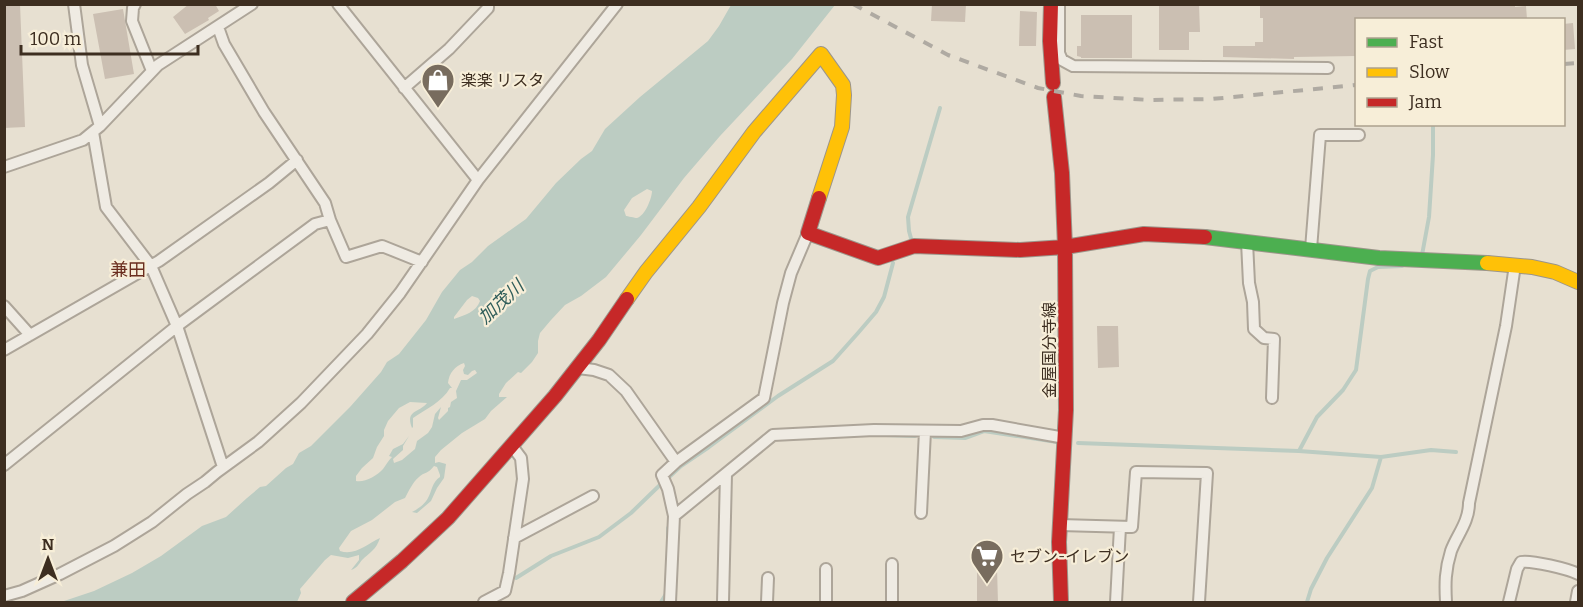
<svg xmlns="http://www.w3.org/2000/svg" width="1583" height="607" font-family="Bitter,'Noto Sans JP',serif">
	<rect width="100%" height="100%" fill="#e7e0d1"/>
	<path fill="#bcccc2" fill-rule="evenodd" d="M731 5H835L792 59 720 136 684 178 641 235 606 277 581 296 565 305 551 320 540 333 538 341V353L532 362 521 373 518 372 506 383 499 394V397H507L491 411 485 419 462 433 441 450 435 457V463L439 462 446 464 444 478 437 488 431 501 417 513 412 512C418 509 425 504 428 498 432 491 432 482 440 477V475L437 467 434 466C428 474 424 472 419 477 412 483 409 491 405 498L395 502 372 520 351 531 339 548 340 551C355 556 367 544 380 538 376 550 370 552 362 560 358 565 357 568 351 570L359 560V555L348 558 331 555 325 560 300 589 301 593 297 602H61L94 591 132 573 161 556 202 526 226 517 247 498 260 487 266 486 286 468 293 464 299 453 311 446 350 407 381 372 387 362 399 354 426 320 442 292 460 270 472 262 488 246 526 219 556 183 581 159 592 151 605 129 640 97 708 41 719 26ZM647 189 652 191C652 198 645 216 637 218 635 218 627 216 626 216L624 210 632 198ZM472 296 478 298 480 301C476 312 465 315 454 319V317L467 300ZM464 363 465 366 463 370 464 374 468 375 472 371 475 370 477 373 467 380H461L456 391 457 398 451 402 450 407 448 408V411L439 420 438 418 441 407 435 414 432 427 428 433 417 441 415 449 402 460 394 463 393 459 403 450V446L409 436 403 444 393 449 389 456 392 457C388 461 386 465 383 469 377 476 364 483 356 481V476L362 468 373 458 377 447 384 436V430L388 421 399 408 410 402 427 403C419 413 405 410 412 428L413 427V418C426 409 442 402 450 388H452L448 383C449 373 455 366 464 363Z"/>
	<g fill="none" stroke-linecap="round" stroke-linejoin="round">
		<path stroke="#bcccc2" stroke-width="4" d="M911 242H912L909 231 908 217 940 108
			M1422 255 1429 217 1433 155V124
			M886 435 915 436
			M934 437 965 438 984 431 1057 442
			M1078 443 1299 451 1317 417 1343 390 1356 370 1368 279 1370 271 1378 267 1402 266
			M1299 451 1381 457 1431 450 1456 452
			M667 479 681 466 709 447 778 396 833 361 858 333 876 312 884 297 893 263
			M668 542V528
			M516 578 551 556 599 537 631 513 661 484
			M661 602 666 594
			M1307 602 1311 589 1327 558 1372 488 1381 457"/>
	</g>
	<path fill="#cbbfb2" d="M4 4H20L25 127 4 128Z
		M189 4H215L219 11 208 18 209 20 185 34 173 17Z
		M932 4H966L965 22 931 21Z
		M1159 4H1199L1200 32H1189V50H1159Z
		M1260 4H1515V7L1526 6 1527 19 1356 20V56L1294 57V59L1223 57V46H1255V42H1263V18H1260Z
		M123 9 134 74 105 79 93 14Z
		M1020 11 1037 12 1036 46H1019Z
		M1081 15H1132V58H1081V57L1077 56V46H1081Z
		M1573 23 1575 49 1563 50V24Z
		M1097 326H1118L1119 367 1098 368Z
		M977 568H997L998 603H977Z"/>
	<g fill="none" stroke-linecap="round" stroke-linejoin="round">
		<g stroke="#ada599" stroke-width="14">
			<path id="street" d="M74 4 82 65 100 126
				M135 4 133 8 132 21 152 71
				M338 4 478 180
				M1059 4V53L1062 60 1073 66 1328 68
				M218 27 224 44 264 112 325 203 330 220 346 257 382 246 422 262
				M404 88 449 49 488 8V4
				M93 132 106 207 151 266 177 326 223 467
				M4 167 83 140 100 126 158 65 252 4
				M1247 242 1249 283 1253 302 1254 329 1264 338 1274 339 1272 398
				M1311 249 1320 135H1359
				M4 306 30 335
				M4 350 159 261 269 183 297 160
				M578 368 594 370 609 375 626 391 676 462 764 398 783 303 791 273 808 233
				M4 465 177 326 315 224 330 220
				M921 513 925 431
				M674 516 668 489 662 475 676 462
				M1060 525 1132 527 1136 472 1207 473 1199 602
				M514 538 593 496
				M892 564V602
				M4 596 22 591 60 574 114 546 152 522 187 494 205 482 217 472 258 442 301 403 367 334 400 293 478 180 617 4
				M484 602 505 591 509 573 523 479 521 458 512 446
				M670 602 674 516 773 435 874 430 961 431 983 425H992L1065 438
				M723 602 726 474
				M767 602 768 578
				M826 602V569
				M1116 602 1120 527
				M1446 602C1445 584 1445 570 1451 551 1457 535 1469 522 1469 503L1506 326 1515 265
				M1509 602 1517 569 1521 562C1531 560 1569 569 1578 574
				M1576 602 1578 591"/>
		</g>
		<g stroke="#9c958a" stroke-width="16">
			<path id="fast" d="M1205 237 1379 258 1487 263"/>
		</g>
		<g stroke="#9c958a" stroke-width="16">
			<path id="slow" d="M1487 263 1532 267 1555 272 1578 282
				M627 299 646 272 699 207 754 132 821 54 843 85 844 95 842 127 819 198"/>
		</g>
		<g stroke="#9c958a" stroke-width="16">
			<path id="jam" d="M1051 4 1050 41 1053 83
				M1054 97 1062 173 1065 247 1066 410 1059 542 1061 602
				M819 198 808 233 878 258 914 246 1020 250 1065 247 1144 234 1205 237
				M353 602 402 561 448 518 555 396 599 340 627 299"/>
		</g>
		<use href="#street" stroke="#efebe3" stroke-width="10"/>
		<use href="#fast" stroke="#4caf50" stroke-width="14"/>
		<use href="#slow" stroke="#ffc107" stroke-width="14"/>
		<use href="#jam" stroke="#c62828" stroke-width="14"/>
		<path stroke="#afaaa2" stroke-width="4" stroke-dasharray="10 10" stroke-linecap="butt" d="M853 4 948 55 1038 88 1081 96 1150 100 1212 99 1356 85
			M1564 64 1578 63"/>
	</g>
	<defs>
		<g id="shop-pin" transform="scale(1.725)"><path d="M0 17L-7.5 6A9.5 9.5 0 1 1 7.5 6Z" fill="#786c5e" stroke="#f7eed8"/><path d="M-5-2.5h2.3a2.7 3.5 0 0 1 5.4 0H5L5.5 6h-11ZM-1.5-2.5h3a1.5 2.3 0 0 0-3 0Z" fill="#fff"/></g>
		<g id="supermarket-pin" transform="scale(1.725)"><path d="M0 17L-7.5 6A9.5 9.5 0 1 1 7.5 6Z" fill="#786c5e" stroke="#f7eed8"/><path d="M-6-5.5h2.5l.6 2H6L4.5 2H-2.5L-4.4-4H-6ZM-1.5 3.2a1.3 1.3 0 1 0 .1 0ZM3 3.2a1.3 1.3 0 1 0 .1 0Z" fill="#fff"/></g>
	</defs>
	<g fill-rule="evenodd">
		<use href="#shop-pin" x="438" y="80"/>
		<use href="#supermarket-pin" x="987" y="556"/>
	</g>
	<g text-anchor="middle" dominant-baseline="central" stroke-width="4.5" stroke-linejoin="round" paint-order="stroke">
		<g font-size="16" fill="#3d2e20" stroke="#f7eed8" text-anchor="start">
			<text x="461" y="80">楽楽 リスタ</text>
			<text x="1010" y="556">セブン-イレブン</text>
		</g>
		<g font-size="16" fill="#3d2e20" stroke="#f7eed8">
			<text transform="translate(1049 350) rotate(-90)">金屋国分寺線</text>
		</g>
		<g font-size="18" fill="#6b2e1e" stroke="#f7eed8">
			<text x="128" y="270">兼田</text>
		</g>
		<g font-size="18" font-style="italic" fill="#2f5d5a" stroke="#f7eed8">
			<text transform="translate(501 302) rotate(-43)">加茂川</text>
		</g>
	</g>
	<rect width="1583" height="607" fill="none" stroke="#3d2e20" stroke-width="12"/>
	<rect x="1355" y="18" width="210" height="108" fill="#f7eed8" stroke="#ada18e" stroke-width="1.5"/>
	<rect x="1367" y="38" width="30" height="9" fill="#4caf50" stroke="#ada18e" stroke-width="1.5"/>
	<text x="1409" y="48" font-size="18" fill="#3d2e20">Fast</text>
	<rect x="1367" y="68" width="30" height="9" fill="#ffc107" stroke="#ada18e" stroke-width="1.5"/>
	<text x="1409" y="78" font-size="18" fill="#3d2e20">Slow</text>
	<rect x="1367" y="98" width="30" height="9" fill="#c62828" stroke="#ada18e" stroke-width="1.5"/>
	<text x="1409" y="108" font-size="18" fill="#3d2e20">Jam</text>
	<g transform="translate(48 559)" stroke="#f7eed8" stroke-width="4.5" paint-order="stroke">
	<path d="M0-4.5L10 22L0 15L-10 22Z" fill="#3d2e20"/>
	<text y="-9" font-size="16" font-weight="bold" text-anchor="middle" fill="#3d2e20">N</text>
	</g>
	<path d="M21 45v9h177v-9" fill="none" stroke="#3d2e20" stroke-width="3"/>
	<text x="30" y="45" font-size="18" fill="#3d2e20" stroke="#f7eed8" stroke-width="4.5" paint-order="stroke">100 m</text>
</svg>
